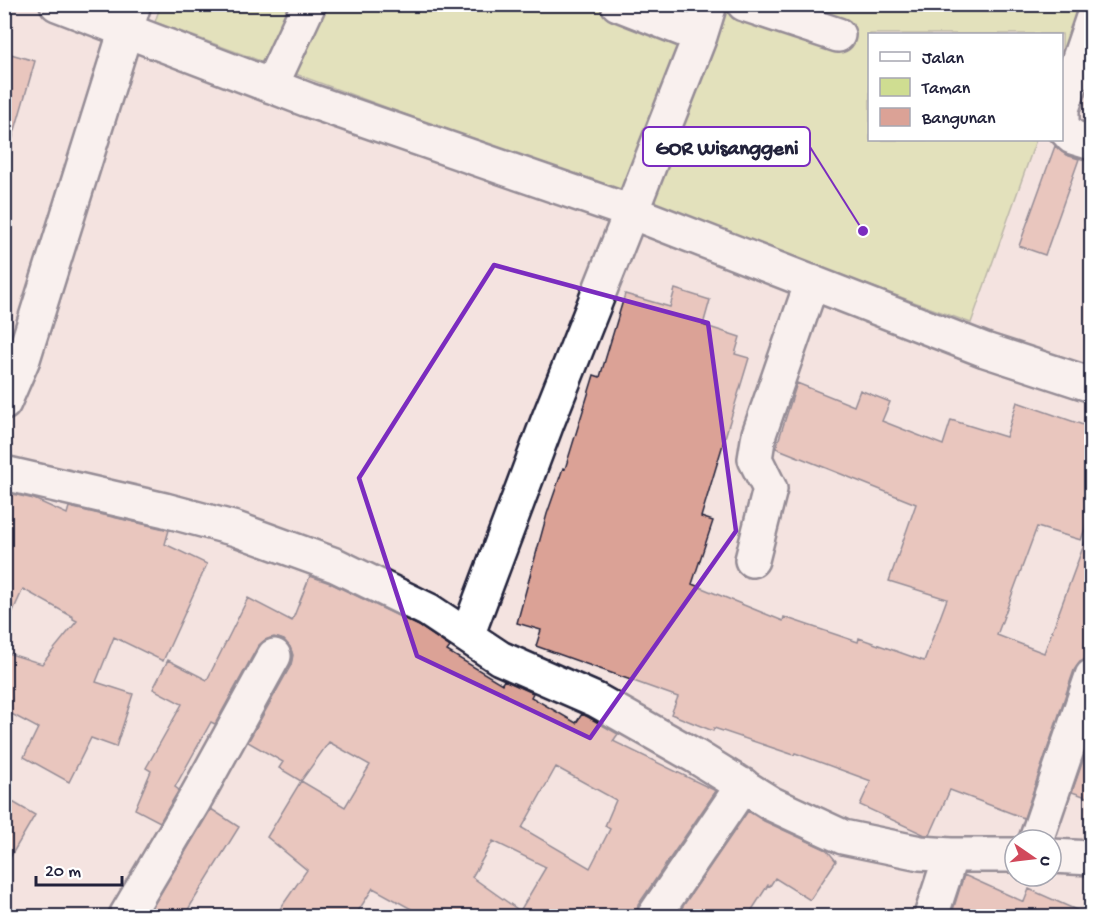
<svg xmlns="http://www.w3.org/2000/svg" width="1096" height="921" font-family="'Gochi Hand',sans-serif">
	<rect width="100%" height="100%" fill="#f4e3e0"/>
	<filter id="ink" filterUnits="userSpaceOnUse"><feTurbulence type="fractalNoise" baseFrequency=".0167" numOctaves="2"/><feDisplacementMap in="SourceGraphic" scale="12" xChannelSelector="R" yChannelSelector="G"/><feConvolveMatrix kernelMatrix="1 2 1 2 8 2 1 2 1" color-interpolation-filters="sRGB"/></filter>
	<g filter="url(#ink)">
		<path fill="#cfdd91" stroke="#788066" stroke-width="1.5" d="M161 4 1083 5 1062 66V34H870V140H1036L971 323 155 22Z"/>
		<path fill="#dba296" stroke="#22223b" stroke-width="1.5" fill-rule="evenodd" d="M4 52 35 61 11 144H4Z
			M1055 146 1066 155 1079 159 1045 255 1019 246Z
			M675 289 710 300 703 325 740 337 735 354 749 358 701 517 713 521 692 584 783 621 784 617 858 642 859 638 924 661 947 599 889 581 916 504 776 448 797 383 854 406 860 390 890 402 882 421 943 445 951 420 1006 437 1017 402 1092 428V509L1081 540 1037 527 997 635 1044 653 1089 531 1092 532V658L1080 662 1074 670 1024 818 950 790 930 835H925L860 805 871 781 795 753 794 755 714 728 713 731 671 714 678 697 536 646 541 630 517 623 547 514 563 468 565 469 594 375 600 377 625 294 670 307Z
			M4 492 34 499 67 514 69 507 169 530 165 544 207 564 163 661 114 637 96 682 133 694 116 747 91 738 69 782 24 757 38 728 4 710V652L42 664 77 621 73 619V617L23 589 4 631Z
			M310 576 330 583 419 626 450 647 447 651 502 684 504 680 533 693 531 697 576 723 582 714 588 717 618 734 613 741 716 791 638 905 636 916H424L373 888 355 916H275L307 870 267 837 301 781 279 768 283 762 248 742 291 665 293 655 290 647 284 640 274 637 265 640 258 646 215 724 211 722 175 787 179 790 160 822 135 809 151 771 146 768 182 704 153 689 168 660 207 680 248 598 292 621ZM329 742 370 765 345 807 301 781ZM556 767 616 800 605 826 610 829 590 868 522 828ZM493 841 546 867 520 911 472 877Z
			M1092 735V799L1072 792Z
			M4 797 35 815 4 868Z
			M211 809 239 827 184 916H147Z
			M748 811 764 821 827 850 836 861 810 900 775 878 770 886 768 885 748 916H676Z
			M964 875 1024 902 1029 889 1090 916H967L953 910Z"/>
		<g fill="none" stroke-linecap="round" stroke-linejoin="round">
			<g stroke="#22223b" stroke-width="38">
				<path id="minor" d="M57 4 308 100 631 212 547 423 467 636
					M618 4 700 36
					M710 4 700 36 631 212 985 350 1092 385
					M744 4 838 35
					M1092 20 1062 109V126L1072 137 1092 143
					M271 86 309 4
					M4 403 23 359 134 4
					M4 473 165 510 236 529 335 565 428 610 500 658 596 700 695 756 772 804 843 837 920 853 951 855H1015
					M752 560 770 489 755 459 759 434 812 282
					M1036 840 1092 676
					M1051 856 1092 858
					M126 916 194 801 274 656
					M654 916 743 785
					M931 916 951 855"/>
			</g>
			<use href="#minor" stroke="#fff" stroke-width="33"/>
		</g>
	</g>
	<path d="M0 0H1096V921H0ZM494 265 708 323 736 531 590 738 417 656 359 478Z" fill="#f4e3e0" fill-opacity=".55" fill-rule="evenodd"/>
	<path fill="none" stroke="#7b2cbf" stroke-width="4.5" stroke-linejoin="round" d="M494 265 708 323 736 531 590 738 417 656 359 478Z"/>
	<path fill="none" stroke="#7b2cbf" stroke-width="2" d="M863 231L810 147"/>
	<circle fill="#7b2cbf" stroke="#fff" stroke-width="2" cx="863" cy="231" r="6"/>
	<rect fill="#fff" stroke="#7b2cbf" stroke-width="2" x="643" y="127" width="167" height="39" rx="6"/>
	<g font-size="21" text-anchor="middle" font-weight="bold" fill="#22223b">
		<text x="727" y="154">GOR Wisanggeni</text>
	</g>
	<rect width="1096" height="921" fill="none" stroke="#fff" stroke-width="24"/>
	<rect x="12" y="12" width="1072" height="897" fill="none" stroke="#22223b" stroke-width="2" filter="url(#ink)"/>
	<rect x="868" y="33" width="195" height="108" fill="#ffffff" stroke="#a7a7b1" stroke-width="1.5"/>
	<rect x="880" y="52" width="30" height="9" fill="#ffffff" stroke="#a7a7b1" stroke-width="1.5"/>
	<text x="922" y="63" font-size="18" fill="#22223b">Jalan</text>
	<rect x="880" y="78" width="30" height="18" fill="#cfdd91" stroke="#a7a7b1" stroke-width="1.5"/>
	<text x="922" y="93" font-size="18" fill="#22223b">Taman</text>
	<rect x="880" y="108" width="30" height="18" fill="#dba296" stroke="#a7a7b1" stroke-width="1.5"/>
	<text x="922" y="123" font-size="18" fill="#22223b">Bangunan</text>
	<g transform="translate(1033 858) rotate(104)"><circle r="28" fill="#ffffff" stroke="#a7a7b1" stroke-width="1.5"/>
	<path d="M0-4.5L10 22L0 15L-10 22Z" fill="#d1495b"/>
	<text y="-9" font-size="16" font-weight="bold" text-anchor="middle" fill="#22223b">U</text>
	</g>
	<path d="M36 876v9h86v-9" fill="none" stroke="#22223b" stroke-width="3"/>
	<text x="45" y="876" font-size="18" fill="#22223b" stroke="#ffffff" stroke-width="4.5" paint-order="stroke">20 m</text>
</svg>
